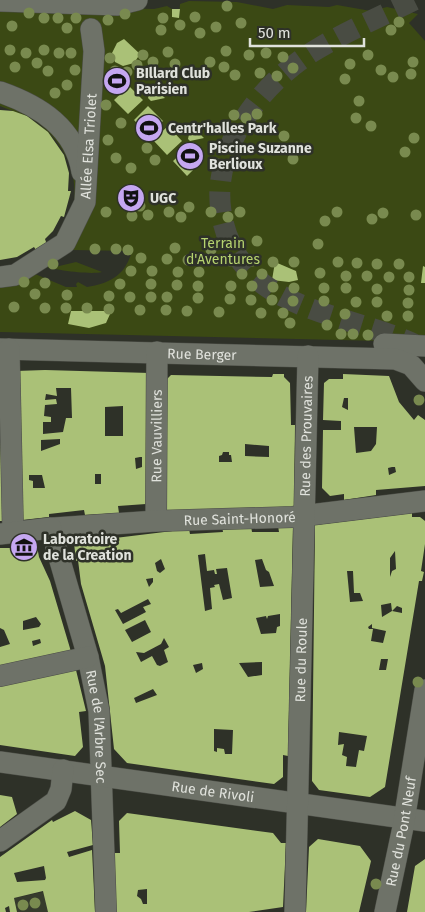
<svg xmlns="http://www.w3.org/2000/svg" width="425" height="912" font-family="'Fira Sans',sans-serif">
	<rect width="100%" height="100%" fill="#2e3128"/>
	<path fill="#363b2c" d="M67 887 73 912H17L14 898Z"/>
	<path fill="#3b4914" d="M189 1 237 2 273 9 287 5 329 7 337 5 371 11 387 7 418 14 409 23 425 41V342L0 332V270L35 274 66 287H77L76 284 78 282 87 287C110 283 125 276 132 251L72 250 57 234C63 225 73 212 74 200 78 168 59 136 32 119 22 113 11 111 0 106V5L154 9 167 6 172 9V17H179L180 4Z
		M52 260 55 267 76 262 102 272C90 275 52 270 41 265Z"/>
	<path fill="#aac177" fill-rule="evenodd" d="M172 9H180L179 18 172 17Z
		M124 39 140 54 134 63 123 66 115 62 112 53 117 43Z
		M152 85 165 98 151 101 148 98Z
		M129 86 143 100 128 114 114 100Z
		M148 106 163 121 148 135 134 120Z
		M0 110 13 111 27 116 48 132 64 155 69 173 68 191H71L64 217 61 216 53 231 45 239 47 245 36 250 34 247 17 257 0 260Z
		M191 125 204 138 190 141 188 139Z
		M168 126 182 141 167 155 153 140Z
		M188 147 201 162 187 176 173 161Z
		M275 262 296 271 298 280 289 282 272 280Z
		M423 266 425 267V283H421Z
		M71 311H104L111 312 106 323 89 328 68 324Z
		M45 370 150 373 151 469 146 476V504L118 506 119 513 85 515 84 510 49 514V517L22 520 16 371ZM56 388H71L72 418H66L63 432 43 434V422H51V417L44 416 45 405 57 404 56 399 45 400 46 394 57 396ZM123 406V436H105V407ZM60 439V444L41 451V440ZM140 457H142V467L136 469 135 458ZM95 474H101V484H95ZM29 475H42L45 488H33V481L29 480Z
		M0 371 5 521H0Z
		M273 374H284V377L290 383 291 425H295L294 507 163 511 166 380 171 375 272 377ZM245 444 269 446V457L245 456ZM223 452H229V455H231L232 462H219V456L222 455Z
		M343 374 389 376 399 402 414 420 418 415 425 420V486L376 490V495L344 500V494L330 496 322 488 323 430H341V421L323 420 324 383 329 379H343ZM344 398H348V410L342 407ZM354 427H377L376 444 371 451 356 453ZM392 467H395L396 472 389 475 388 468Z
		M412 513V517H420L425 521V544L421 571 424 572 422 581H419L385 787 370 797 319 790 312 781 315 525ZM395 551 396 569 392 571 390 577V558ZM347 571H353L354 593H360L363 601 350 602ZM391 603 392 611 382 617 381 605ZM397 606 402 608V613L392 611ZM372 624V628L386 631 383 643 371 641 373 629H369L368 627ZM381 659H388L386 670H379ZM339 732 367 736 364 751 359 750 356 767 346 766 347 757 342 755 344 744 338 745Z
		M222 526H251L252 532H279L278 526 293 527 288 756 283 755V777L274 784 127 763 114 749 105 666 81 584 78 560 76 561 74 543 189 529 190 534 223 532ZM205 554 207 571 214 570 215 574H217L216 569 227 568 232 598 223 600 219 584 214 585 215 587 210 588 212 609 205 611 198 555ZM161 559 165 569 160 573 157 571 155 563ZM262 559 266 570 269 572 274 586 260 587 255 560ZM153 578V582L149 587 146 579ZM148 599 151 604 143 607 146 612 123 624 115 610 118 609 121 613ZM280 614V626L277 627 276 633 261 634 256 618 266 616 267 619 268 616ZM145 620 151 632 132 642 125 630ZM164 638 169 647 164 650 168 662 160 666 157 665 152 656 141 662 136 652 144 653 161 644ZM262 662V675L248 677 239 663ZM202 663 203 669 196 673 193 665ZM153 689 157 695 136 703 134 698ZM214 729 233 730 232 754H225L224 749 217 748V752L214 751Z
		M20 545 37 546 39 557 50 581 72 655 0 670V647L10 644 4 630 0 628V548H18ZM36 617 41 624 39 627 23 630V621ZM40 639 41 643 33 646 32 641Z
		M75 666 86 711 79 712 83 747 75 756 0 745V681Z
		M0 795 12 797 17 814 0 827Z
		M75 811 91 820 93 845 67 852 69 857 92 850 95 912H48L43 891 14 898 17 912H10L9 906 5 908 6 912H0V857L52 820 53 822ZM44 866 46 878 45 880 17 882 14 873Z
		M127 813 273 833 281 843H286L283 907 249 912H114V853H120L119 821ZM147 889V904H143L141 899 137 896 138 890Z
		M318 839 360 846 371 861 359 912H306L309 847Z
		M425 859V912H407L415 866Z"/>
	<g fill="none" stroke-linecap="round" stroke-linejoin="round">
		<path stroke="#494c43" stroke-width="21" stroke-dasharray="21 11" stroke-linecap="butt" d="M414 0C382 16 349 30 319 48 265 79 211 145 221 211 225 240 239 265 263 284 303 314 368 323 414 344"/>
		<g stroke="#4b4d46" stroke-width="22">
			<g id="minor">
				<path d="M0 1 117 5 137 0"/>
				<path d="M0 92C40 106 75 128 82 172"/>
				<path id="s1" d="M0 277 15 275 65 243 85 202 94 51 91 29"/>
				<path d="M384 344 425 346"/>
				<path id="s2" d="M0 349 395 359 411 365 425 381"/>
				<path d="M9 349 13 533"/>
				<path id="s3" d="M156 521 157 352"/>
				<path id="s4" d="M54 528 156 521 293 517 425 501"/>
				<path d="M0 534 51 528"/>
				<path id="s5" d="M56 547 88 657 99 711 106 912"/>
				<path d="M0 676 88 657"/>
				<path id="s6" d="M0 762 425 821"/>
				<path d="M0 841 56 801 61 789 63 770"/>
				<path id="s7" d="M295 912 308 356"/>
				<path id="s8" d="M385 912 403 827 425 690"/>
			</g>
		</g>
		<use href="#minor" stroke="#6e7268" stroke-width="21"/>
	</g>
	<g fill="#798a4f">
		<circle cx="227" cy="6" r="5.5"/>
		<circle cx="29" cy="13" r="5.5"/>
		<circle cx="125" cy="14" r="5.5"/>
		<circle cx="195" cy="17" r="5.5"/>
		<circle cx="44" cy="18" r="5.5"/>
		<circle cx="58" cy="18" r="5.5"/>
		<circle cx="76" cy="18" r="5.5"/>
		<circle cx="163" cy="18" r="5.5"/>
		<circle cx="108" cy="20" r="5.5"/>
		<circle cx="399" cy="22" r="5.5"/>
		<circle cx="241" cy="23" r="5.5"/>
		<circle cx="180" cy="25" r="5.5"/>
		<circle cx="12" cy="26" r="5.5"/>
		<circle cx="216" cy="27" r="5.5"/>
		<circle cx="67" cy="28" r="5.5"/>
		<circle cx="161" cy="30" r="5.5"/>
		<circle cx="391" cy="30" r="5.5"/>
		<circle cx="200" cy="33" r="5.5"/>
		<circle cx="10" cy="50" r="5.5"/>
		<circle cx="44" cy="50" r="5.5"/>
		<circle cx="226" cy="51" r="5.5"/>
		<circle cx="168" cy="52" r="5.5"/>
		<circle cx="26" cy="53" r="5.5"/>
		<circle cx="59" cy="53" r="5.5"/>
		<circle cx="71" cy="53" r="5.5"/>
		<circle cx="266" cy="53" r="5.5"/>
		<circle cx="143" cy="55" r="5.5"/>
		<circle cx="249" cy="55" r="5.5"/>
		<circle cx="368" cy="55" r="5.5"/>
		<circle cx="283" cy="57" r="5.5"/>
		<circle cx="110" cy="58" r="5.5"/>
		<circle cx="153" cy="62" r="5.5"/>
		<circle cx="210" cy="62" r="5.5"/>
		<circle cx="413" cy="62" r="5.5"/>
		<circle cx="37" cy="63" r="5.5"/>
		<circle cx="175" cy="64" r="5.5"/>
		<circle cx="350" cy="64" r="5.5"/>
		<circle cx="137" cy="65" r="5.5"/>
		<circle cx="15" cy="67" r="5.5"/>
		<circle cx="224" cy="67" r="5.5"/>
		<circle cx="293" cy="68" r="5.5"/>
		<circle cx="75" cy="70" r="5.5"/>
		<circle cx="381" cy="70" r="5.5"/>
		<circle cx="48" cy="71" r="5.5"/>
		<circle cx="115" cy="71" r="5.5"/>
		<circle cx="127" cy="72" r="5.5"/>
		<circle cx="148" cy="73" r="5.5"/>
		<circle cx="260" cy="73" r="5.5"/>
		<circle cx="411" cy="74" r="5.5"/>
		<circle cx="235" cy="75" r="5.5"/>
		<circle cx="277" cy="76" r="5.5"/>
		<circle cx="393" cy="77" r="5.5"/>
		<circle cx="345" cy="79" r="5.5"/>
		<circle cx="67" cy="85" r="5.5"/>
		<circle cx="55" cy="93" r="5.5"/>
		<circle cx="359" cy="101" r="5.5"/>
		<circle cx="106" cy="105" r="5.5"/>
		<circle cx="257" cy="114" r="5.5"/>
		<circle cx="234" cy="115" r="5.5"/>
		<circle cx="246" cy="118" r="5.5"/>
		<circle cx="356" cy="118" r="5.5"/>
		<circle cx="121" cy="123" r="5.5"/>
		<circle cx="371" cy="126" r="5.5"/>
		<circle cx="284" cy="136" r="5.5"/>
		<circle cx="414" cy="138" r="5.5"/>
		<circle cx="108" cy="140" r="5.5"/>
		<circle cx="147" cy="148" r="5.5"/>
		<circle cx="405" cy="152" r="5.5"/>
		<circle cx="116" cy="158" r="5.5"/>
		<circle cx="293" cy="159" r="5.5"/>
		<circle cx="155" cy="160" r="5.5"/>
		<circle cx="131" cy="168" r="5.5"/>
		<circle cx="127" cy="205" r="5.5"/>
		<circle cx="140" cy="206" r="5.5"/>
		<circle cx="189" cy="207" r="5.5"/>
		<circle cx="106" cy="212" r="5.5"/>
		<circle cx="169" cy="212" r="5.5"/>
		<circle cx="211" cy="212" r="5.5"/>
		<circle cx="240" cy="212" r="5.5"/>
		<circle cx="337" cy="212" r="5.5"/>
		<circle cx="383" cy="213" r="5.5"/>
		<circle cx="148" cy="215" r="5.5"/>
		<circle cx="416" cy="215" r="5.5"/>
		<circle cx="132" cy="216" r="5.5"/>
		<circle cx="181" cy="217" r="5.5"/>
		<circle cx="228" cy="217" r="5.5"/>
		<circle cx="372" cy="219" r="5.5"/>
		<circle cx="325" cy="221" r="5.5"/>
		<circle cx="257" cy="241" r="5.5"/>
		<circle cx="318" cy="244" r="5.5"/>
		<circle cx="175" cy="248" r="5.5"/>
		<circle cx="95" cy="249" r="5.5"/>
		<circle cx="116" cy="249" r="5.5"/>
		<circle cx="128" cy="250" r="5.5"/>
		<circle cx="211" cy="250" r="5.5"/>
		<circle cx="141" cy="258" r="5.5"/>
		<circle cx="167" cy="259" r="5.5"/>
		<circle cx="188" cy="260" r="5.5"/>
		<circle cx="231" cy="261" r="5.5"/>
		<circle cx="252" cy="261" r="5.5"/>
		<circle cx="273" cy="262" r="5.5"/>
		<circle cx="294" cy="262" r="5.5"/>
		<circle cx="338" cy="262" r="5.5"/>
		<circle cx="357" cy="263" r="5.5"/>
		<circle cx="53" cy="264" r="5.5"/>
		<circle cx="377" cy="264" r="5.5"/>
		<circle cx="399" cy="264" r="5.5"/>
		<circle cx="131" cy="271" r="5.5"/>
		<circle cx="152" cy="271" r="5.5"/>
		<circle cx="178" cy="272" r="5.5"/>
		<circle cx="199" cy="272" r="5.5"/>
		<circle cx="320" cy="273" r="5.5"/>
		<circle cx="242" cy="274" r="5.5"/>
		<circle cx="262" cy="274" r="5.5"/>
		<circle cx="346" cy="276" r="5.5"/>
		<circle cx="367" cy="276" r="5.5"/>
		<circle cx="389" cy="277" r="5.5"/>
		<circle cx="409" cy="277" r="5.5"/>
		<circle cx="24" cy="282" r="5.5"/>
		<circle cx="45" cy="283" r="5.5"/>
		<circle cx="120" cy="284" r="5.5"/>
		<circle cx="151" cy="284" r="5.5"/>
		<circle cx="177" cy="285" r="5.5"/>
		<circle cx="198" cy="286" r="5.5"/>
		<circle cx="231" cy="286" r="5.5"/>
		<circle cx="252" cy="286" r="5.5"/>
		<circle cx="273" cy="287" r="5.5"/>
		<circle cx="294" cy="288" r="5.5"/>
		<circle cx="324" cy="288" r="5.5"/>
		<circle cx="346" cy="288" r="5.5"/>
		<circle cx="377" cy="289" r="5.5"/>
		<circle cx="409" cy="290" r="5.5"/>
		<circle cx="35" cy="294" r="5.5"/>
		<circle cx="67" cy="295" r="5.5"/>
		<circle cx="109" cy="296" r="5.5"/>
		<circle cx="130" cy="297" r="5.5"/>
		<circle cx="151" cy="297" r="5.5"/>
		<circle cx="167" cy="297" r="5.5"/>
		<circle cx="198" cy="298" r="5.5"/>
		<circle cx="230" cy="299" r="5.5"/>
		<circle cx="251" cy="300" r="5.5"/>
		<circle cx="272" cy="300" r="5.5"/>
		<circle cx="293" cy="301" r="5.5"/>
		<circle cx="324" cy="301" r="5.5"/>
		<circle cx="356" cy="302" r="5.5"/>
		<circle cx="377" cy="302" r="5.5"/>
		<circle cx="408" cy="303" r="5.5"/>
		<circle cx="14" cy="307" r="5.5"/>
		<circle cx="45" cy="308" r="5.5"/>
		<circle cx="66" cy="308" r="5.5"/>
		<circle cx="87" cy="308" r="5.5"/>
		<circle cx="109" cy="309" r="5.5"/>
		<circle cx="140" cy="310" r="5.5"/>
		<circle cx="166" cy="310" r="5.5"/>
		<circle cx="187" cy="311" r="5.5"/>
		<circle cx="219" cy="312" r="5.5"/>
		<circle cx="261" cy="313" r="5.5"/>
		<circle cx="283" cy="313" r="5.5"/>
		<circle cx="345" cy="314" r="5.5"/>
		<circle cx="387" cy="316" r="5.5"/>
		<circle cx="408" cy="316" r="5.5"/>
		<circle cx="290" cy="323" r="5.5"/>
		<circle cx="327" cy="325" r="5.5"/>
		<circle cx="341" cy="334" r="5.5"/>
		<circle cx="353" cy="334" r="5.5"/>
		<circle cx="368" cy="335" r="5.5"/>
		<circle cx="419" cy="400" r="5.5"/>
		<circle cx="418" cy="682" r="5.5"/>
		<circle cx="376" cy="884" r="5.5"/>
		<circle cx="35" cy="903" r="5.5"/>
		<circle cx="23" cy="905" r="5.5"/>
	</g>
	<defs>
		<g id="stadium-disc" transform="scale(1.4375)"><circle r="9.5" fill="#c5a7f1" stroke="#2e3128"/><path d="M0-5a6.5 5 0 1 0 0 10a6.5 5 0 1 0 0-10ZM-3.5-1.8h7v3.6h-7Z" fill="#111"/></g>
		<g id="theatre-disc" transform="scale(1.4375)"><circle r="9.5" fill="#c5a7f1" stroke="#2e3128"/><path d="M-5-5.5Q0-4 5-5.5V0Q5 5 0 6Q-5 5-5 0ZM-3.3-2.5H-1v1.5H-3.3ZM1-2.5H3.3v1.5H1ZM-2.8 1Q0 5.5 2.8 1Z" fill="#111"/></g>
		<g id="museum-disc" transform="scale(1.4375)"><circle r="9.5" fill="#c5a7f1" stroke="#2e3128"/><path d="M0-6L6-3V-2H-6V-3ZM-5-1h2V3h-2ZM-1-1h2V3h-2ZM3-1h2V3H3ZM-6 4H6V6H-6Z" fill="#111"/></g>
	</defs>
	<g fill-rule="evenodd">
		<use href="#stadium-disc" x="117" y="81"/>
		<use href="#stadium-disc" x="149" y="128"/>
		<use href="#stadium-disc" x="190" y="156"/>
		<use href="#theatre-disc" x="131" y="198"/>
		<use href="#museum-disc" x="24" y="547"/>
	</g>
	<g text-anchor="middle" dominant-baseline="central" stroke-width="5" stroke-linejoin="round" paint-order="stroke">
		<g font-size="14" font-weight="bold" fill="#e0e2dc" stroke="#2e3128" text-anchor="start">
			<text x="136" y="73">BIllard Club<tspan x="136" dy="16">Parisien</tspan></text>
			<text x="168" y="128">Centr'halles Park</text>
			<text x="209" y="148">Piscine Suzanne<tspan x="209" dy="16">Berlioux</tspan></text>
			<text x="150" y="198">UGC</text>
			<text x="43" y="539">Laboratoire<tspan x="43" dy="16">de la Creation</tspan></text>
		</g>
		<g font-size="14" fill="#e0e2dc" stroke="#2e3128">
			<text stroke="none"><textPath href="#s1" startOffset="176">Allée Elsa Triolet</textPath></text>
			<text stroke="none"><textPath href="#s2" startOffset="202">Rue Berger</textPath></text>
			<text stroke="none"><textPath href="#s7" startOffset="476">Rue des Prouvaires</textPath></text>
			<text stroke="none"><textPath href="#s3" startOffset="85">Rue Vauvilliers</textPath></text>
			<text stroke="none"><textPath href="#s4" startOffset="186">Rue Saint-Honoré</textPath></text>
			<text stroke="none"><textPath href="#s7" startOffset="252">Rue du Roule</textPath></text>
			<text stroke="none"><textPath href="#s5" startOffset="185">Rue de l'Arbre Sec</textPath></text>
			<text stroke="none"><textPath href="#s6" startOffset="215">Rue de Rivoli</textPath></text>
			<text stroke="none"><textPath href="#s8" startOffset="82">Rue du Pont Neuf</textPath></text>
		</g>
		<g font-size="14" fill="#b6d36f" stroke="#2e3128">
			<text x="223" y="243">Terrain<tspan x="223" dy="16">d'Aventures</tspan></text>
		</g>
	</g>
	<path d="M250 38v8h114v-8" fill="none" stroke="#e0e2dc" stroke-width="2.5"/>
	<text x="258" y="38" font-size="15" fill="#e0e2dc" stroke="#2e3128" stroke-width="4" paint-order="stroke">50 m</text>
</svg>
